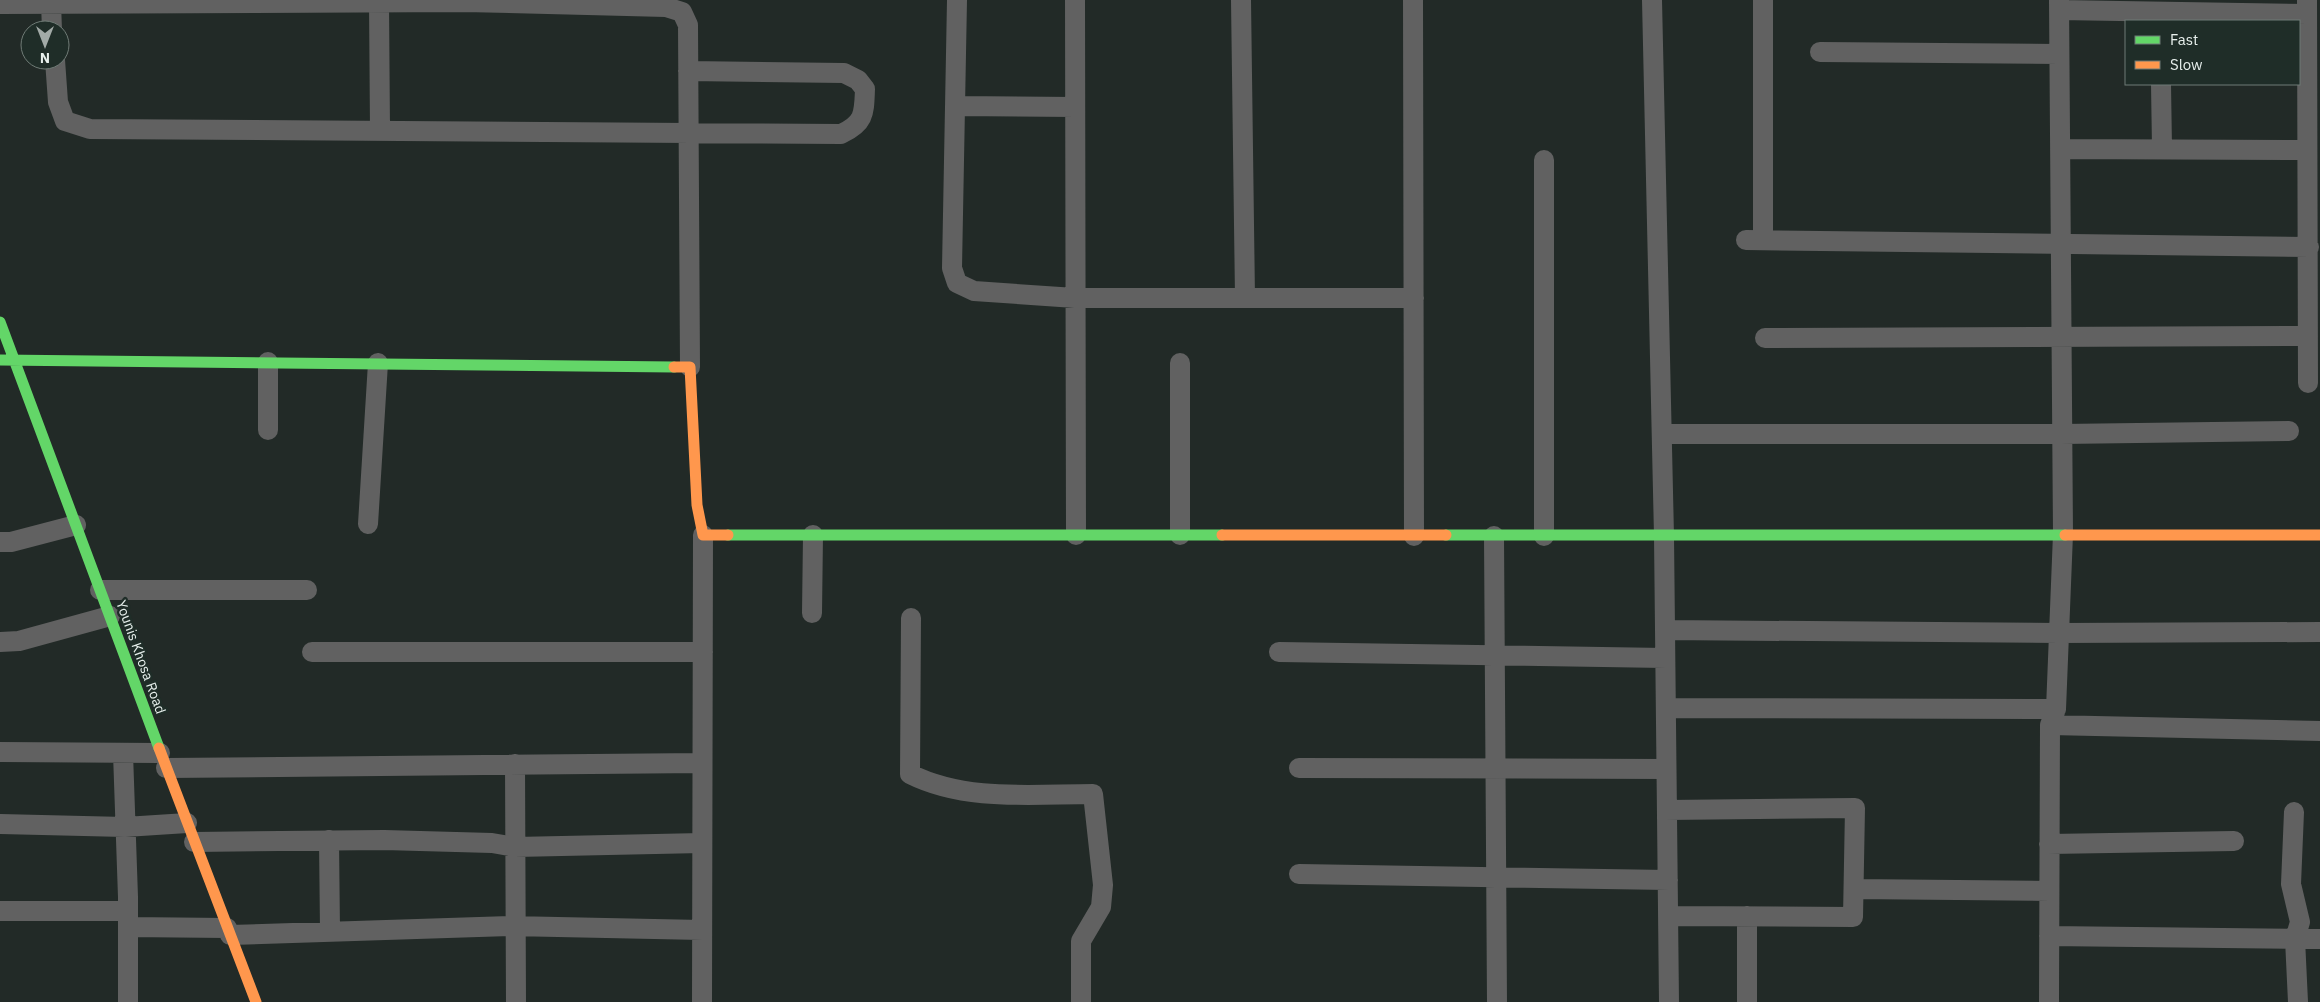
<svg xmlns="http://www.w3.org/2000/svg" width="2320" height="1002" font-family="'IBM Plex Sans',sans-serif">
	<rect width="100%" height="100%" fill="#222a27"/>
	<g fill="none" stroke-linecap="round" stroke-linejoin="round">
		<path stroke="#616161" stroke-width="20" d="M957 0 952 268 957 283 974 291 1075 298H1414
			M1075 0 1076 535
			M1241 0 1245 298
			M1413 0 1414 536
			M1652 0 1664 536 1669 1002
			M1763 0V240
			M2307 0 2308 383
			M379 2 380 130
			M51 3 52 30
			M0 4 465 2 666 7 682 12 688 25 690 367
			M2059 10 2307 14
			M1820 52 2059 54
			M55 60 58 102 65 121 90 129 841 134C865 123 864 113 865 89L858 80 844 73 688 71
			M2161 84 2162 148
			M955 106 1075 107
			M2060 149 2307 150
			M1544 160V536
			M1746 240 2309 247
			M1765 338 2308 336
			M268 362V430
			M1180 363V535
			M1662 434H2062L2289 431
			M368 524 378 363
			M1494 536 1497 1002
			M0 542H11L76 525
			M100 590H307
			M812 613 813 535
			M911 618 910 774C966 802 1032 794 1093 794L1103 885 1101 907 1081 941V1002
			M1665 630 2059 633 2320 632
			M0 642 19 641 110 616
			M312 652H703
			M1279 652 1665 658
			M1666 708 2056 709
			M2050 725 2320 731
			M0 752 160 753
			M123 753 128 897V1002
			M515 764 516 1002
			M166 768 702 763
			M1299 768 1666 769
			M1667 810 1855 808 1853 917 1668 916
			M2294 812 2291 884 2300 922 2295 939 2298 1002
			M0 824 125 827 187 823
			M329 840 330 931
			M194 842 384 840 492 843 515 847 702 843
			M2049 844 2234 841
			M1299 874 1668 880
			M1854 889 2049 891
			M0 911H128
			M1747 916V1002
			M128 927 227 928
			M230 935 510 926 702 930
			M2049 936 2320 939
			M702 1002 703 535
			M2049 1002 2050 725 2056 709 2063 534 2059 0"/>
		<path stroke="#63d668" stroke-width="11" d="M0 322 159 748
			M0 360 674 367
			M728 535H1222
			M1446 535H2065"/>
		<path stroke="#ff974d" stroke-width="11" d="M674 367H690L697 505 703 535H728
			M1222 535H1446
			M2065 535H2320
			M159 748 256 1002"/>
	</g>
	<g text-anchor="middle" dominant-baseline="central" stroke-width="5" stroke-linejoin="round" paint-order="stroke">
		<g font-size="14" fill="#e7efec" stroke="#1f2d28">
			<text transform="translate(141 657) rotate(70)">Younis Khosa Road</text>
		</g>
	</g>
	<rect x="2125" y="20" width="175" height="65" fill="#1f2d28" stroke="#6f7b76"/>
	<rect x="2135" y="36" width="25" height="8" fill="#63d668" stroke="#6f7b76"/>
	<text x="2170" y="45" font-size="15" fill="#e7efec">Fast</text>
	<rect x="2135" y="61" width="25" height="8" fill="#ff974d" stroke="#6f7b76"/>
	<text x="2170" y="70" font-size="15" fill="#e7efec">Slow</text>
	<g transform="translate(45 45) rotate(180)"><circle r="24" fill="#1f2d28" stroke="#6f7b76"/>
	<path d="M0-4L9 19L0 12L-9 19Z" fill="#a2aaa7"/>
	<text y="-8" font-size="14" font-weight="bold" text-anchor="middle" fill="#e7efec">N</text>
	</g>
</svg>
